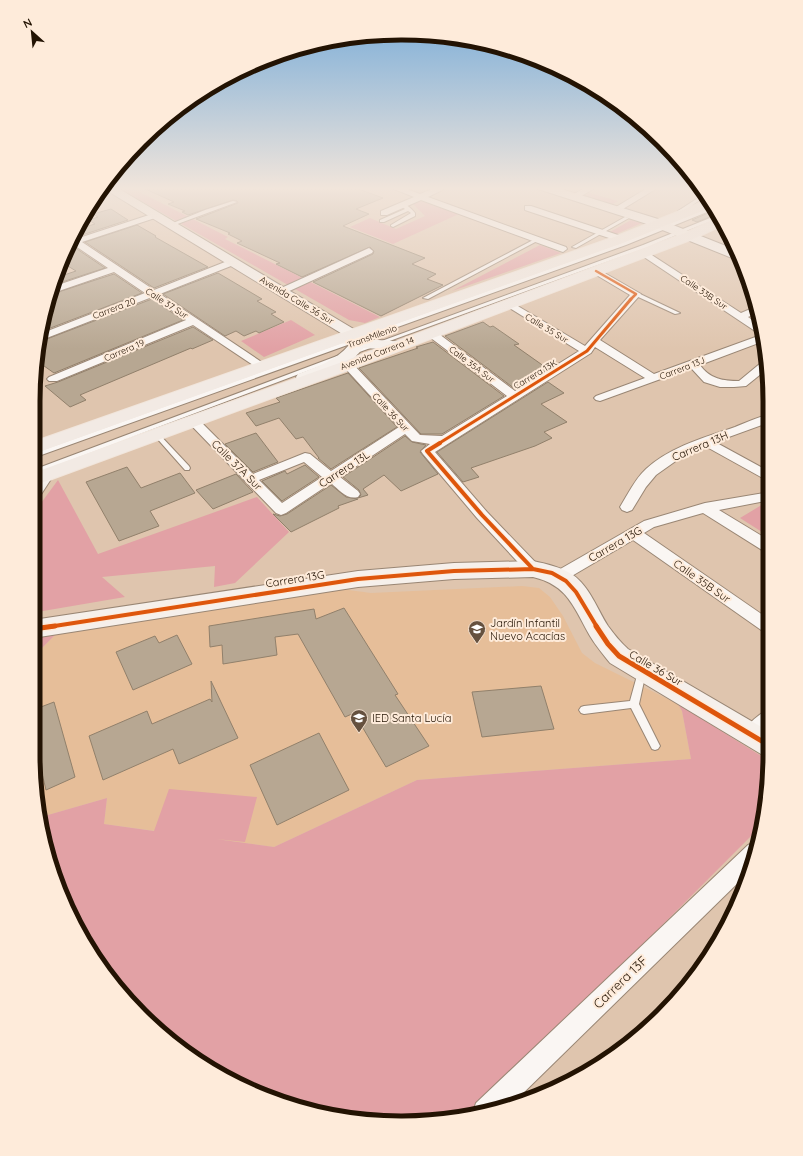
<svg xmlns="http://www.w3.org/2000/svg" width="803" height="1156" font-family="Quicksand,sans-serif">
	<rect width="100%" height="100%" fill="#dfc5ae"/>
	<path fill="#e6be99" d="M522 586 539 588 550 597 563 616 582 653 595 663 678 704 682 711 691 759 417 780 274 847 104 824 107 798 41 817 33 754V657L56 634 341 589 371 593Z"/>
	<path fill="#e2a1a5" d="M117 187H130L228 237 225 239 380 317 365 323 349 320Z
		M590 193 618 201 609 206 581 197Z
		M422 199 461 213 393 244 350 227 370 218 396 229 425 216 412 203Z
		M631 220 642 223 616 234 610 232Z
		M540 245 561 253 452 291Z
		M291 320 315 335 264 357 241 341Z
		M58 480 98 554 257 497 289 532 235 583 214 587 215 566 102 577 125 597 43 611 33 615V514Z
		M770 500V537L740 518Z
		M56 634 33 657V639Z
		M678 704 769 761 763 824 472 1116 354 1120 260 1095 159 1032 95 959 46 850 41 817 107 798 104 824 154 831 169 789 257 797 245 842 216 839 274 847 417 780 691 759 682 711Z"/>
	<path fill="#b7a792" stroke="#91806b" d="M141 187H353L383 198 356 209 369 214 343 226 425 258 412 264 436 274 427 279 443 285 381 316 313 282 373 254 374 251 370 247 302 277 276 264 280 263 237 243 242 241 228 234 230 233 196 219 238 203 237 201 233 200 188 215 182 212 185 211 168 204 174 202Z
		M111 209 128 220 76 237 73 236 78 229 95 224 89 220 98 217 93 214Z
		M713 211 715 215 697 222 692 220Z
		M137 225 156 236 155 237 208 267 154 288 85 242Z
		M68 247H74L105 268 56 284 58 277 76 271 63 263Z
		M218 273 262 299 257 301 276 312 271 314 284 322 259 333 256 331 244 336 236 331 225 336 163 294Z
		M114 274 142 293 40 332 52 294Z
		M152 299 183 320 54 373 37 361 39 342Z
		M483 322 490 327 493 326 519 344 514 345 548 369 515 389 445 336Z
		M193 327 213 340 192 349 191 348 80 395 86 400 70 407 45 386 58 382Z
		M433 342 504 396 442 434H421L359 368 418 348 416 347Z
		M348 373 397 427 331 469 318 458H319L303 437 296 439 279 418 256 426 246 413 280 402 276 398Z
		M548 382 564 393 541 404 567 422 544 432 552 438 535 446 471 468 479 477 463 482 437 452Z
		M256 433 278 462 253 472 225 444Z
		M405 436 412 442 426 445 420 452 438 474 401 491 384 475 363 489 368 495 358 498 361 495 359 490 343 477Z
		M305 465 319 477 282 501 262 481 285 471 287 474Z
		M127 467 141 488 180 473 195 493 150 511 159 526 119 541 86 482Z
		M236 474 253 492 213 509 196 490Z
		M331 485 346 497 358 499 338 506 339 508 291 532 273 514 280 516 287 514Z
		M344 608 398 694 395 695 429 746 386 767 354 713 345 717 298 634 275 637 277 655 223 664 222 645 210 647 209 626 314 609 316 619Z
		M177 635 192 664 133 690 116 652 155 636 159 643Z
		M211 681 238 738 179 764 173 749 103 780 89 736 147 711 152 724 210 699 212 702Z
		M541 686 554 729 482 737 472 692Z
		M54 702 75 777 46 790 33 736V710Z
		M319 733 349 790 277 825 250 765Z"/>
	<g fill="none" stroke-linecap="round" stroke-linejoin="round">
		<g stroke="#998674" stroke-width="2">
			<path id="lane" d="M701 196 703 198 682 212 678 211Z
				M233 201 237 202 172 226 168 225 205 210Z
				M401 204C407 204 412 209 415 213V216L393 227 391 226V225L411 213 408 211 384 222H380V220L405 209 401 206Z
				M709 208 712 210 626 245 33 458V454L622 243Z
				M715 216 718 218 647 247 354 354 349 353 643 245Z
				M625 217 629 218 576 248 572 247Z
				M535 239 539 240 428 299 423 298Z
				M634 293H638L680 313 675 314 634 295Z
				M337 356 339 357V359L33 474V470Z
				M156 432 158 433 189 466 190 468 189 470H185L154 435 153 434Z
				M642 668 645 669 646 672 639 704 660 746 658 749 655 750 652 749 631 708 584 714 581 713 579 710 581 707 584 706 630 701 638 672 639 669Z"/>
		</g>
		<g stroke="#998674" stroke-width="2">
			<path id="street" d="M389 187H401L420 194 437 187H448L428 197 566 247 567 249 563 252 560 251 421 200 387 215H381V211L414 197Z
				M586 187H597L576 199H570L569 197Z
				M649 187H659L618 212H612L611 210Z
				M525 206H531L624 237 625 239 624 241H618L525 210Z
				M155 213H158L159 215 158 217 82 242 154 290 230 260H236L238 262 236 264 160 294 269 367 263 370 259 369 193 325 57 381H49L47 379 49 377 186 320 152 297 39 341 40 334 145 293 114 272 53 293 55 286 108 268 74 245 68 246 72 237 76 239Z
				M369 248 373 251 372 253 285 293H279L277 291 279 289Z
				M644 250 741 313 755 307 757 313 748 317 762 327 764 341 700 365C710 379 723 381 739 381L762 362 766 361 767 369 746 386 734 387H720L704 382 691 368 600 401 596 400 594 398 596 396 645 378 595 347 591 353 435 452 487 512 538 565 540 569 538 573 533 574 528 573 477 518 423 454 421 451 430 444 412 441 405 434 340 477 358 491 360 494 358 497C347 500 339 490 331 483L286 513 281 515 276 513 187 421 189 418H197L253 474 305 453 310 454 331 471 399 427 344 367 342 365 348 362 352 363 420 435 442 436 507 396 427 335 426 333 427 331H435L515 391 579 351 503 304 508 301 511 302 585 346 630 295 593 273 591 271 596 268 641 294 600 340 654 374 761 335 641 255 640 253ZM304 462 322 477 282 503 259 480Z
				M770 414V422L715 442 770 472V482L705 446 680 458 656 475 646 487 632 510 627 512 622 510 620 507C628 494 635 479 646 469 670 447 705 437 735 427 747 422 758 417 770 414Z
				M770 492V500L719 510 770 541V553L765 552 703 513 654 527 644 533 770 620V634L764 632 633 540 565 580 560 581 555 580 553 576 555 572 644 521 705 503Z
				M770 709V728C761 736 757 744 745 740L742 734C747 724 760 713 770 709Z
				M755 842 758 843 749 872 513 1103 474 1116 473 1112 476 1103 748 845Z"/>
		</g>
		<g stroke="#998674" stroke-width="2">
			<path id="secondary" d="M108 187H116L362 334 365 339 405 342 407 345 405 348 399 350 363 348C353 363 316 385 298 380L296 377 298 374C316 367 336 361 349 345L339 343 336 340 339 337 344 335 106 190Z
				M537 187H555L658 219 736 250 739 259 732 258 650 225 538 189Z
				M43 470 50 472 53 476 40 496 33 497V476L36 472Z
				M533 561C547 564 561 567 573 575 590 587 597 609 608 626 614 634 620 642 628 649L770 732V758L761 754 610 663C603 654 596 646 590 636 574 608 568 585 533 577L454 579 358 587 33 638V620L358 571 454 563Z"/>
		</g>
		<g stroke="#f1e5db" stroke-width="2">
			<path id="primary" d="M705 201 710 207 625 242 33 454V442L617 236Z
				M716 219H718L723 225 693 239 354 368 33 486V473L342 362 685 233Z"/>
		</g>
		<use href="#lane" fill="#faf6f3" fill-rule="evenodd"/>
		<use href="#street" fill="#faf6f3" fill-rule="evenodd"/>
		<use href="#secondary" fill="#f6f0eb" fill-rule="evenodd"/>
		<use href="#primary" fill="#f2eae4" fill-rule="evenodd"/>
		<g stroke="#feebda" stroke-width="4">
			<path id="cycleway-far3" d="M596 271 636 294 630 300"/>
		</g>
		<g stroke="#feebda" stroke-width="5">
			<path id="cycleway-far2" d="M438 444 587 351 631 299"/>
		</g>
		<g stroke="#feebda" stroke-width="6">
			<path id="cycleway-far1" d="M440 443 427 451 482 515 533 569
				M48 627 358 579 454 571 533 569 552 573 566 581 576 592 597 627"/>
		</g>
		<g stroke="#feebda" stroke-width="8">
			<path id="cycleway" d="M596 626 608 644 619 656 770 746
				M33 629 55 626"/>
		</g>
		<use href="#cycleway-far3" stroke="#de560c" stroke-width="2.5"/>
		<use href="#cycleway-far2" stroke="#de560c" stroke-width="3"/>
		<use href="#cycleway-far1" stroke="#de560c" stroke-width="4"/>
		<use href="#cycleway" stroke="#de560c" stroke-width="5"/>
	</g>
	<linearGradient id="sky" x2="0" y2="1"><stop stop-color="#74aad8"/><stop offset="0.54" stop-color="#f1e5db"/><stop offset="1" stop-color="#f1e5db" stop-opacity="0"/></linearGradient>
	<rect width="803" height="349" fill="url(#sky)"/>
	<defs>
		<g id="school-pin" transform="scale(0.9)"><path d="M0 17L-7.5 6A9.5 9.5 0 1 1 7.5 6Z" fill="#65513f" stroke="#feebda"/><path d="M0-5L7-2L0 1L-7-2ZM-4 1L0 2.5L4 1V4Q0 6-4 4Z" fill="#fff"/></g>
	</defs>
	<g fill-rule="evenodd">
		<use href="#school-pin" x="477" y="629"/>
		<use href="#school-pin" x="359" y="718"/>
	</g>
	<g text-anchor="middle" dominant-baseline="central" stroke-width="4" stroke-linejoin="round" paint-order="stroke">
		<g font-size="9" fill="#231303" stroke="#feebda">
			<text transform="translate(704 292) rotate(34)">Calle 33B Sur</text>
			<text transform="translate(297 300) rotate(31)">Avenida Calle 36 Sur</text>
			<text transform="translate(167 303) rotate(33)">Calle 37 Sur</text>
			<text transform="translate(114 308) rotate(-21)">Carrera 20</text>
			<text transform="translate(547 328) rotate(31)">Calle 35 Sur</text>
			<text transform="translate(372 336) rotate(-20)">TransMilenio</text>
			<text transform="translate(124 350) rotate(-23)">Carrera 19</text>
			<text transform="translate(377 353) rotate(-21)">Avenida Carrera 14</text>
			<text transform="translate(472 364) rotate(37)">Calle 35A Sur</text>
			<text transform="translate(682 368) rotate(-21)">Carrera 13J</text>
			<text transform="translate(535 374) rotate(-31)">Carrera 13K</text>
			<text transform="translate(391 412) rotate(47)">Calle 36 Sur</text>
		</g>
		<g font-size="11" fill="#231303" stroke="#feebda">
			<text transform="translate(700 446) rotate(-23)">Carrera 13H</text>
			<text transform="translate(237 465) rotate(45)">Calle 37A Sur</text>
			<text transform="translate(344 469) rotate(-33)">Carrera 13L</text>
			<text transform="translate(615 544) rotate(-30)">Carrera 13G</text>
			<text transform="translate(295 579) rotate(-9)">Carrera 13G</text>
			<text transform="translate(702 581) rotate(35)">Calle 35B Sur</text>
			<text transform="translate(656 668) rotate(30)">Calle 36 Sur</text>
		</g>
		<g font-size="11" fill="#231303" stroke="#feebda" text-anchor="start">
			<text x="490" y="623">Jardín Infantil<tspan x="490" dy="13">Nuevo Acacías</tspan></text>
			<text x="372" y="718">IED Santa Lucía</text>
		</g>
		<g font-size="13" fill="#231303" stroke="#feebda">
			<text transform="translate(620 982) rotate(-44)">Carrera 13F</text>
		</g>
	</g>
	<path d="M0 0H803V1156H0ZM401 40H402A361 361 0 0 1 763 401V755A361 361 0 0 1 402 1116H401A361 361 0 0 1 40 755V401A361 361 0 0 1 401 40Z" fill="#feebda" fill-rule="evenodd"/>
	<path fill="none" stroke="#231303" stroke-width="5" d="M401 40H402A361 361 0 0 1 763 401V755A361 361 0 0 1 402 1116H401A361 361 0 0 1 40 755V401A361 361 0 0 1 401 40Z"/>
	<g transform="translate(32 32) rotate(333)" stroke="#feebda" stroke-width="3" paint-order="stroke">
	<path d="M0-3L7 15L0 10L-7 15Z" fill="#231303"/>
	<text y="-6" font-size="11" font-weight="bold" text-anchor="middle" fill="#231303">N</text>
	</g>
</svg>
